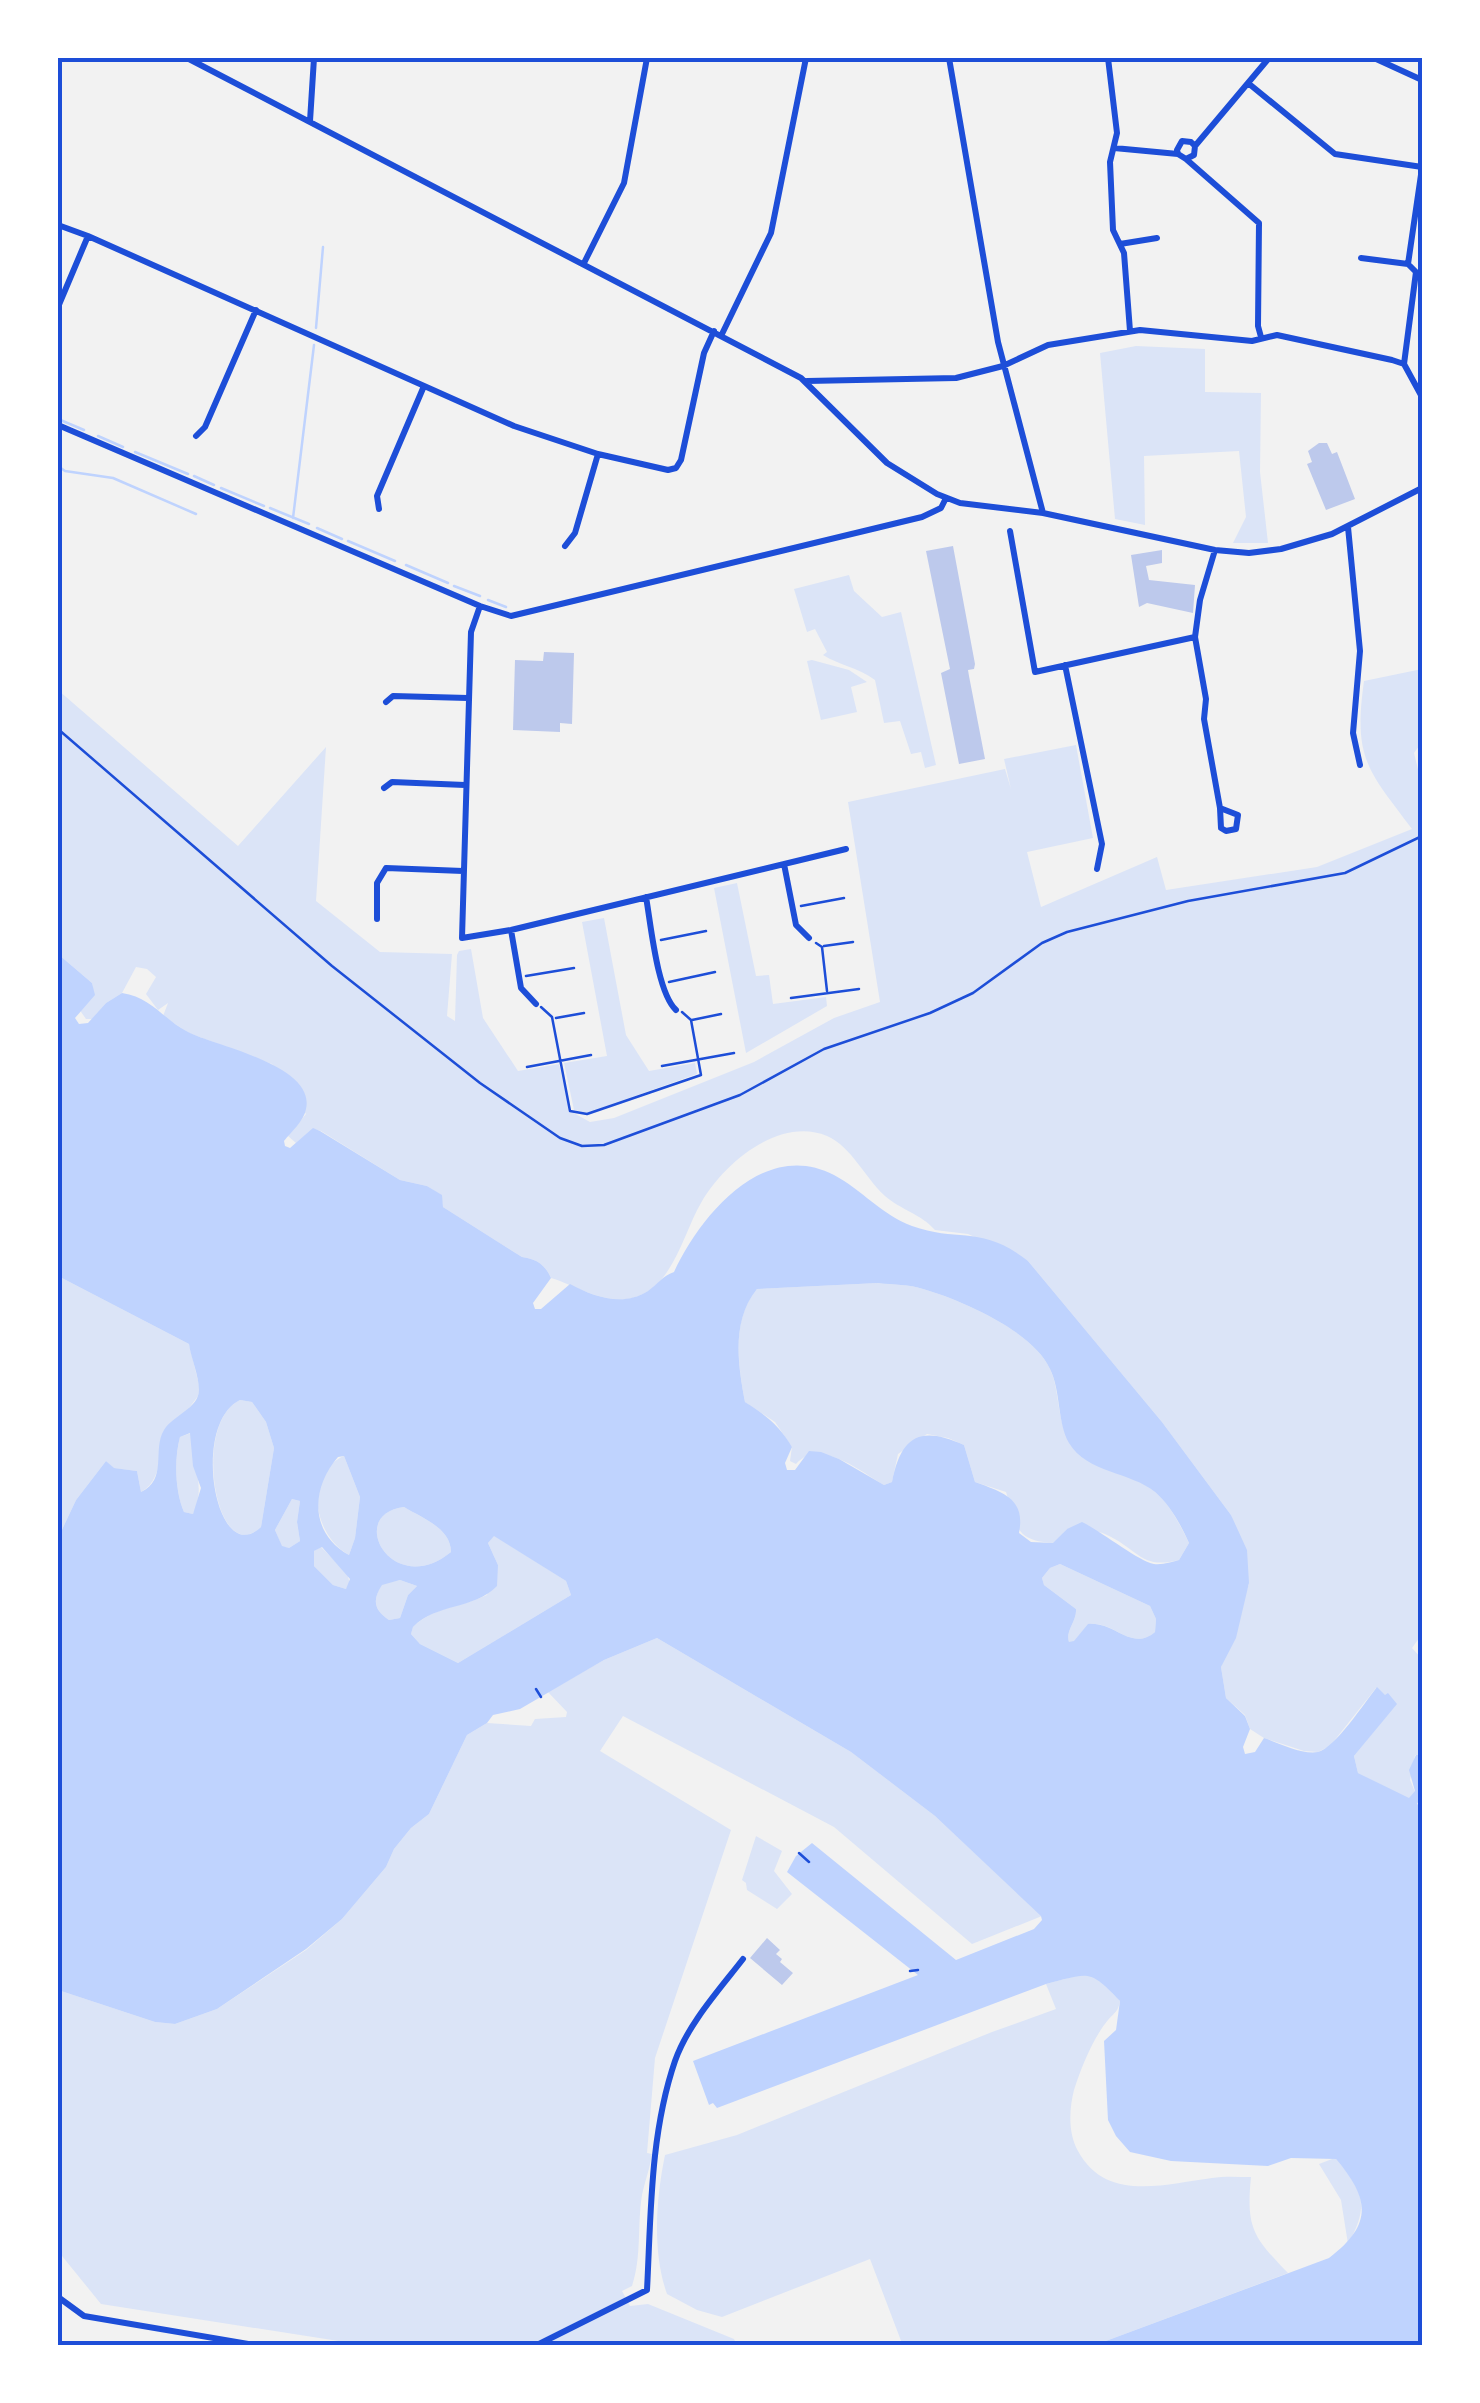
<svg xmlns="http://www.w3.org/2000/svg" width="1480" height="2403" font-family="Barlow,sans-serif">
	<rect width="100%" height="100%" fill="#f2f2f2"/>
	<path fill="#dbe4f7" d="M1136 346 1205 349V392L1261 393 1260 472 1268 543H1233L1246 517 1239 451 1144 456 1145 525 1115 519 1100 353Z
		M849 575 854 591 882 617 901 612 936 765 925 768 921 752 911 754 900 721 884 723 875 680C857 667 839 665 823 655L827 652 815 629 807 632 794 589Z
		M812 660 849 670 867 682 851 687 857 712 821 720 807 661Z
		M1422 669V742L1414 753 1422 786V1634L1412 1648 1422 1659V1755H1415L1410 1780 1415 1792 1409 1799 1358 1773 1354 1756 1396 1704 1376 1688 1330 1746 1318 1752 1304 1751 1264 1738 1250 1729 1245 1715 1226 1698 1221 1667 1249 1584 1231 1515 1162 1422 1028 1261 968 1234 935 1230C921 1214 901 1210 885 1196 865 1178 852 1147 827 1136 779 1116 723 1164 701 1203 685 1230 675 1277 645 1293 612 1311 581 1287 551 1278 545 1264 536 1259 522 1257L443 1207 441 1195 427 1186 400 1180 321 1131 313 1129 296 1143 288 1136 306 1114 272 1064 189 1033 163 1016 168 1003 158 1010 146 994 156 977 147 969 136 967 122 993 106 1003 92 1019H86L79 1009 94 995 92 983 58 954V690L238 846 326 747 316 901 380 952 452 954 447 1016 455 1021 457 955 459 951 471 949 483 1018 518 1071 559 1064 570 1111 590 1122 614 1118 754 1062 834 1018 880 1002 848 802 1005 769 1011 789 1004 759 1076 745 1093 838 1027 852 1041 907 1157 857 1166 890 1317 867 1412 829C1368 770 1353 759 1364 681Z
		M737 883 756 976 769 975 773 1004 826 997 827 1006 746 1053 714 888Z
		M604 918 626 1035 649 1071 695 1063 697 1074 587 1113 574 1110 564 1063 607 1056 582 922Z
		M58 1276 189 1344 200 1389 198 1396 159 1449C161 1465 156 1484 141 1492L137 1471 113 1468 106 1461 76 1500 60 1534 58 1560Z
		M878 1283C893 1285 909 1284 923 1289 961 1300 1033 1331 1050 1369 1061 1392 1056 1430 1075 1448 1098 1471 1131 1472 1155 1492 1170 1504 1180 1525 1189 1543L1179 1560C1141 1570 1138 1549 1107 1535 1096 1529 1079 1530 1067 1529L1054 1543C1014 1541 1017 1526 1006 1492L975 1482 964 1445 948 1438 927 1434 898 1454 892 1482 884 1485C860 1471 819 1437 796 1464L790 1461 792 1447 775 1422 745 1402C738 1364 731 1320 757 1289Z
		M240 1400 252 1402 266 1422 274 1448 261 1527C216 1570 191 1423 240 1400Z
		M191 1433C191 1465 207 1484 193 1514L184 1512C175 1491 174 1459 180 1437Z
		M344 1456 360 1497 355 1538 349 1555C314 1536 302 1474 344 1456Z
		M292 1499 300 1501 297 1522 300 1541 289 1548 282 1547 275 1530Z
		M404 1507C422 1518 451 1528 451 1552 392 1600 345 1514 404 1507Z
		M494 1535 566 1581 571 1595 458 1663 420 1644 411 1634 413 1627C433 1607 462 1607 487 1595L498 1565 488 1543Z
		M321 1547 347 1573 350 1584 346 1589 333 1585 314 1566V1551Z
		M1060 1564 1150 1606 1156 1619 1155 1632C1131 1652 1115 1621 1089 1624L1074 1642H1069C1065 1631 1077 1621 1076 1609L1044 1585 1042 1578 1050 1568Z
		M400 1580 417 1586 408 1595 400 1618 389 1620C374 1610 372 1600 382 1584Z
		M657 1638 851 1752 935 1816 1042 1916 972 1944 834 1827 623 1716 600 1751 731 1830 655 2058 647 2153 652 2154C650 2168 645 2181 642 2195 637 2226 642 2256 632 2286L622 2291 630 2306 648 2304 734 2339 737 2345H364L101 2304 58 2251V1990L155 2022 175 2024 217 2009 306 1950 342 1919 386 1867 394 1849 411 1828 429 1814 467 1735 487 1723 531 1726 535 1719 566 1717 567 1712 548 1692 604 1660Z
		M756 1836 782 1851 774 1871 792 1894 777 1909 747 1890 746 1883 742 1880Z
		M1083 1974 1097 1977 1120 2001C1118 2012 1115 2012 1108 2020 1093 2038 1081 2068 1074 2090 1069 2110 1068 2133 1078 2151 1106 2203 1165 2184 1212 2178 1224 2176 1238 2177 1251 2177 1246 2228 1253 2237 1288 2273L1095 2345 903 2346 870 2259 722 2317 697 2310 667 2294C652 2252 656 2199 665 2155L737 2135 992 2032 1056 2009 1046 1984Z
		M1332 2159H1336C1363 2191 1370 2205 1348 2244L1341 2200 1319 2164Z"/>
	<path fill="#bfd3fe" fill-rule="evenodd" d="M58 954 92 983 95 995 75 1018 79 1024 88 1023 106 1003 122 993C151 997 163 1019 188 1032 215 1046 316 1065 306 1109 304 1121 291 1132 284 1141L285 1146 290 1148 313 1128 320 1131 400 1180 427 1186 442 1195 443 1207 522 1257C536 1259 545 1264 551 1278L533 1303 535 1309H541L570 1284C594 1297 623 1307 648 1291 658 1284 662 1276 674 1272 700 1216 764 1138 834 1175 862 1190 882 1215 912 1226 959 1243 981 1224 1028 1261L1162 1422 1231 1515 1247 1550 1249 1583 1236 1638 1221 1667 1226 1698 1245 1716 1250 1729 1243 1747 1245 1754 1255 1752 1264 1738C1279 1743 1302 1755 1318 1752 1335 1748 1365 1702 1377 1687L1385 1695 1388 1693 1397 1704 1354 1756 1358 1773 1409 1798 1415 1791 1409 1770 1416 1755H1422V1795L1417 1804 1422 1807V2345H1095L1329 2258C1374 2224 1369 2198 1336 2159L1291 2158 1268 2166 1171 2161 1130 2152 1116 2136 1108 2120 1104 2041 1116 2030 1120 2001C1089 1968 1089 1973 1046 1984L717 2108 713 2103 709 2105 693 2061 918 1975 787 1872 796 1856 812 1843 956 1960 1034 1929 1042 1920 1041 1916 935 1816 851 1752 657 1638 604 1660 520 1709 493 1715 487 1723 467 1735 429 1814 411 1828 394 1849 386 1867 342 1919 306 1949 217 2009 175 2024 155 2022 58 1990 60 1534 76 1500 106 1461 114 1468 137 1471 141 1492C168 1479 152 1450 164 1430 172 1416 199 1408 199 1390 199 1376 191 1358 189 1344L58 1276ZM878 1283C893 1285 909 1284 923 1289 961 1300 1033 1331 1050 1369 1061 1391 1057 1422 1069 1443 1087 1473 1131 1472 1155 1492 1170 1505 1181 1525 1189 1543L1179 1560C1171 1562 1163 1565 1154 1564 1138 1561 1101 1531 1082 1522L1067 1529 1053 1543 1031 1542 1019 1533C1026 1498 1002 1492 975 1482L964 1445C920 1425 901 1436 892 1482L884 1485 839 1459 821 1452 809 1451 795 1470H787L785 1463 792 1447C780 1426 766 1415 745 1402 738 1365 731 1321 757 1289ZM240 1400 252 1402 266 1422 274 1448 261 1527C216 1570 190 1424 240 1400ZM190 1433 193 1466 201 1488 193 1514 184 1512C175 1491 174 1459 180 1437ZM344 1456 360 1497 355 1538 349 1555C309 1533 311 1488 338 1457ZM292 1499 300 1501 297 1522 300 1541 289 1548 282 1546 275 1530ZM404 1507C422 1518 451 1528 451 1552 392 1600 345 1514 404 1507ZM494 1536 566 1581 571 1595 458 1663 420 1644 411 1634 413 1627C437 1603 473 1610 497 1586L498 1565 488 1543ZM322 1547 350 1579 346 1589 333 1585 314 1566V1551ZM1060 1564 1150 1606 1156 1619 1155 1632C1131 1652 1115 1621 1088 1624L1074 1641 1069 1642C1065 1631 1077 1621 1076 1609L1044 1585 1042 1578 1050 1568ZM400 1580 417 1586 408 1595 400 1618 389 1620C374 1610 372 1600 382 1585Z"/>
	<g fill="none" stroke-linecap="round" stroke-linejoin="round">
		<path stroke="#bfd3fe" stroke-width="2.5" d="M316 328 323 247
			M58 419 84 430
			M98 436 123 447
			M135 452 188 474
			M58 466 65 471 113 478 196 514
			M194 476 214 485
			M221 488 264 506
			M270 508 309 524
			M293 518 314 345
			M317 528 342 539
			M348 541 395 561
			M406 565 448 583
			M454 586 480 596
			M488 600 506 607"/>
	</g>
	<path fill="#bdc9ec" d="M1319 443H1327L1332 454 1337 452 1355 499 1326 510 1307 464 1312 462 1308 451Z
		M953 546 975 664 974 669 968 670 969 676 985 759 959 764 941 673 950 669 926 551Z
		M1162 550V563L1146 566 1149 580 1195 585 1193 613 1147 603 1139 607 1131 555Z
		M544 652 574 653 572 724 560 723V732L513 730 515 660 543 661Z
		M767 1938 780 1950 776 1954 782 1959 780 1962 793 1973 782 1985 750 1958Z"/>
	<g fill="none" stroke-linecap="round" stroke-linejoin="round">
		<path stroke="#1d4ed8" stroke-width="2.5" d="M58 729 332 966 480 1083 560 1138 582 1146 604 1145 740 1095 824 1049 930 1013 973 993 1042 943 1067 932 1188 901 1345 873 1422 836
			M801 906 844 898
			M661 940 706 931
			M816 943 822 947 827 991
			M824 946 853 942
			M526 976 574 968
			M669 982 715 972
			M791 998 859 989
			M541 1007 552 1017 570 1111 587 1114 701 1075 691 1020 682 1012
			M556 1018 584 1013
			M692 1020 721 1014
			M662 1066 734 1053
			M527 1067 591 1055
			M536 1689 541 1697
			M799 1853 809 1862
			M910 1971 918 1970"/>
		<path stroke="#1d4ed8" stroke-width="6" d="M187 58 801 378 887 463 937 494 960 503 1043 513 1215 550 1249 553 1281 549 1332 534 1422 488
			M949 58 998 342 1043 513
			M1108 58 1117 133 1110 162 1113 230 1124 253 1130 331
			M1374 58 1422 80
			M1248 83 1335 154 1422 167
			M310 121 314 58
			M1195 146 1269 58
			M1114 148 1178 154 1186 159 1194 155 1195 146 1191 142 1182 141 1177 150 1178 154
			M1186 159 1259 223 1258 326 1261 337
			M58 225 88 236 514 426 598 454 668 470 676 468 681 460 704 353 714 331
			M1120 244 1157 238
			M1361 258 1408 264
			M584 263 624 183 647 58
			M58 307 88 236
			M722 334 771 233 806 58
			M1404 364 1416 272 1408 264 1422 168
			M807 381 956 378 1003 366 1048 345 1140 330 1252 341 1277 335 1392 360 1404 364 1422 397
			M58 425 480 606 511 616 922 517 941 508 946 498
			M196 436 205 427 256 310
			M379 509 377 496 424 386
			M1348 527 1360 651 1353 733 1360 765
			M1010 531 1035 672 1195 637
			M565 546 575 533 598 454
			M1215 550 1200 600 1195 637 1206 699 1204 719 1220 808
			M480 606 471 632 462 938 511 930 846 849
			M1065 665 1102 844 1097 869
			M386 702 393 696 468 698
			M384 788 392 782 465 785
			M1220 808 1238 815 1236 829 1226 831 1221 828Z
			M784 864 796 925 809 938
			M646 897C651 925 657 992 676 1010
			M377 919V883L386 868 463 871
			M511 930 521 988 536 1004
			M58 2297 84 2316 260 2346
			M535 2346 647 2290C651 2214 650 2134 675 2061 688 2024 719 1990 743 1959"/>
	</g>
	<rect width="1480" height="2403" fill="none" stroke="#ffffff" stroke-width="120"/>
	<rect x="60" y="60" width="1360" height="2283" fill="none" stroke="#1d4ed8" stroke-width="4"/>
</svg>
